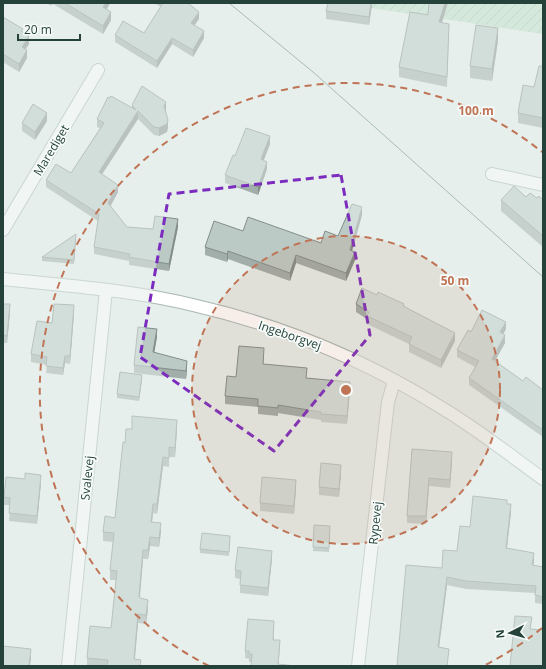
<svg xmlns="http://www.w3.org/2000/svg" width="546" height="669" font-family="'Open Sans',sans-serif">
	<defs>
		<pattern id="garden-furrows" width="10" height="10" patternUnits="userSpaceOnUse"><rect width="10" height="10" fill="#bfe0c8"/><path d="M-1 1l2-2M0 10L10 0M9 11l2-2" fill="none" stroke="#a4c1ad"/></pattern>
	</defs>
	<rect width="100%" height="100%" fill="#e6efeb"/>
	<path fill="url(#garden-furrows)" d="M338 3H543V34Z"/>
	<g fill="none" stroke-linecap="round" stroke-linejoin="round">
		<g stroke="#a8b8b2" stroke-width="14">
			<path id="minor" d="M492 174 543 185
				M3 230 98 70
				M3 279C68 286 134 290 197 306 283 326 367 361 442 408 477 429 510 455 543 479
				M68 666 106 290
				M358 666 388 402 394 381"/>
		</g>
		<use href="#minor" stroke="#fff" stroke-width="12"/>
		<path stroke="#5f7d75" stroke-width="1" d="M229 3 313 72 543 277"/>
	</g>
	<path fill="#a1aea9" d="M47 3H110L107 9 111 20 103 34 53 4 51 6Z
		M154 3H188L199 19 194 25 204 38 193 57 172 44 157 68 115 42V35L144 33 161 7Z
		M372 3 369 25 326 19V11Z
		M3 17 23 32 29 44 25 49 27 58 19 72 3 62Z
		M442 22 449 33 447 87 399 77V67Z
		M498 40 492 81 470 78V66Z
		M543 66V128L518 123V113L534 87Z
		M132 105 166 109V111L168 127 167 132 159 136 154 135 138 119 102 174 118 192 110 206 127 227 153 229 178 227 169 271 129 265V261L94 254V247L98 221 46 187V180L71 173 100 128 97 127V119L132 107Z
		M47 121 35 140 22 131V123Z
		M270 144 264 160 267 169 258 195 225 183V175L235 156Z
		M526 197 537 198 542 199 543 198V247L501 211V200Z
		M362 215 352 251 355 260 346 281 296 263 290 281 228 259 227 262 205 255V247L243 231 321 243 338 236Z
		M76 238 74 264 42 261V257Z
		M377 295 404 306 455 341 441 368 409 352V344L367 324V319L356 312V304Z
		M3 304 10 312 7 343H3Z
		M74 313 70 364 65 363 63 375 46 373 47 365 31 362V354L52 323Z
		M506 329 503 334 505 343 495 361 523 381 543 390V437L469 385V378L475 367 457 357V350L471 332Z
		M157 337 154 352 187 369 186 379 134 373V365Z
		M264 356 263 364 307 378 350 390 347 424 321 422V420L278 413V416L258 414V407L225 404V396L236 377Z
		M142 379 139 401 117 398V394Z
		M132 429H177L175 457H169V467L163 466 157 514 153 513 152 522 161 532 159 547 150 546 148 559H143L140 598 148 609 146 624 138 623 135 659 141 666H87V658L111 628 116 580H110V570L113 542 103 541V532L115 518 125 443Z
		M412 449 452 460 450 488 429 486 426 524 407 523V516Z
		M341 473 339 497 319 495V487Z
		M41 483 37 524 9 521 10 505H4V497Z
		M296 488 294 514 260 511V503Z
		M507 504 511 512 507 548 534 561 533 566 543 567V604L535 603V593L466 589 447 585 439 648 449 656 397 666 442 568 457 551 470 527Z
		M330 530 329 552 313 551V547Z
		M230 540 229 556 200 553V549Z
		M272 559 268 596 240 593V579L235 578V570Z
		M274 629V640L280 648 252 662H249V659L245 658V651Z"/>
	<path fill="#838d89" d="M106 3H110L103 15V7Z
		M371 3H372V5L369 25V17Z
		M445 3H448L439 32V22Z
		M111 12V20L103 34V26Z
		M199 12V19L191 30V23Z
		M498 28V40L492 81V69Z
		M204 31V38L193 57V50Z
		M29 36V44L22 55V47Z
		M172 38V44L157 68V61Z
		M27 50V58L19 72V64Z
		M166 102V109L164 113V106Z
		M138 111V119L99 179V172Z
		M47 113V121L35 140V132Z
		M168 120V127L167 132 159 136V128Z
		M270 136V144L261 167V159Z
		M267 162V169L258 195V187Z
		M118 185V192L108 211V203Z
		M362 207V215L350 258V250Z
		M178 219V227L169 271V264Z
		M228 251V259L227 262V254Z
		M355 252V260L346 281V273Z
		M296 255V263L290 281V273Z
		M10 304V312L7 343V336Z
		M74 305V313L70 364V356Z
		M506 322V329L500 340V332Z
		M157 329V337L153 360V352Z
		M455 333V341L441 368V360Z
		M505 335V343L492 366V359Z
		M65 356V363L63 375V368Z
		M187 361V369L186 379V371Z
		M142 375V379L139 401V397Z
		M350 382V390L347 424V416Z
		M177 420V429L175 457V448Z
		M452 452V460L450 488V480Z
		M163 457V466L157 514V504Z
		M341 465V473L339 497V489Z
		M41 475V483L37 524V516Z
		M429 478V486L426 524V516Z
		M296 480V488L294 514V506Z
		M153 504V513L151 531V522Z
		M511 504V512L506 556V548Z
		M161 523V532L159 547V538Z
		M150 537V546L148 559V550Z
		M143 550V559L139 605V596Z
		M272 551V559L268 596V588Z
		M534 553V561L532 573V565Z
		M447 577V585L438 655V647Z
		M148 600V609L146 624V615Z
		M138 614V623L134 666V659Z
		M280 640V648L278 666Z
		M31 649V659L30 666H29Z"/>
	<path fill="#bbcac4" stroke="#838d89" d="M65 3H106L103 7 111 12 103 26Z
		M163 3H188L199 12 191 23 204 31 193 50 172 38 157 61 115 35 123 21 144 33Z
		M328 3H371L369 17 326 11Z
		M429 3H445L439 22 449 24 447 77 399 67 410 12 428 15Z
		M3 17 23 29 21 31 29 36 22 47 27 50 19 64 3 54Z
		M476 25 498 28 492 69 470 66Z
		M539 66H543V118L518 113 523 85 534 87Z
		M142 86 166 102 164 106 168 120 167 124 159 128 154 127 138 111 99 172 118 185 108 203 127 227 153 229 155 216 178 219 169 264 129 257 130 254 94 247 99 214 46 180 56 164 71 173 104 123 97 119 108 97 110 98 111 96 136 110 132 105Z
		M33 104 47 113 35 132 22 123Z
		M246 128 270 136 261 159 267 162 258 187 225 175 233 155 235 156Z
		M514 186 526 197 530 193 537 198 539 196 542 199 543 198V236L501 200Z
		M352 204 362 207 350 250 355 252 346 273 296 255 290 273 228 251 227 254 205 247 214 221 243 231 248 217 321 243 325 231 338 236Z
		M76 234 74 260 42 257Z
		M362 288 377 295 378 292 402 303 404 304 403 306 455 333 441 360 409 344 412 337 367 316 369 312 356 304Z
		M3 304H10L7 336 3 335Z
		M54 304 74 305 70 356H65L63 368 46 366 47 357 31 354 37 321 52 323Z
		M482 310 506 322 500 332 505 335 492 359 523 381 526 377 543 390V430L469 378 479 361 457 350 468 330 471 332Z
		M138 327 157 329 153 352 187 361 186 371 134 365Z
		M239 346 264 348 263 364 307 368 306 378 350 382 347 416 321 414V412L278 405V408L258 406V399L225 396 227 376 236 377Z
		M120 372 142 375 139 397 117 394Z
		M132 416 177 420 175 448 169 447V458L163 457 157 504H153L151 522 161 523 159 538 150 537 148 550H143L139 596 140 598 148 600 146 615 138 614 134 659 141 660 140 666H107L108 660 87 658 90 626 111 628 117 571 110 570 114 533 103 532 105 516 115 518 123 442 125 443 126 429H132Z
		M412 449 452 452 450 480 429 478 426 516H407Z
		M321 463 341 465 339 489 319 487Z
		M25 473 41 475 37 516 9 513 10 498 4 497 6 477 25 479Z
		M262 477 296 480 294 506 260 503Z
		M473 496 507 500V504H511L506 548 534 553 532 565 543 567V597L535 595 536 586 466 581 447 577 438 647 449 649 447 666H397L406 565 442 568 443 550 457 551 460 526 470 527Z
		M314 525 330 526 329 548 313 547Z
		M202 533 230 536 229 552 200 549Z
		M238 547 272 551 268 588 240 585 241 571 235 570Z
		M515 616 532 617 530 629 543 630V666H510Z
		M248 619 274 621 273 640H280L278 664 295 666H251L252 654H249V651H245Z
		M3 646 31 649 29 666H3Z"/>
	<path d="M0 0H546V669H0ZM341 175 370 335 274 451 140 357 169 194Z" fill="#e6efeb" fill-opacity=".55" fill-rule="evenodd"/>
	<path fill="none" stroke="#7b2cbf" stroke-width="3" stroke-dasharray="8 5" stroke-linejoin="round" d="M341 175 370 335 274 451 140 357 169 194Z"/>
	<circle cx="346" cy="390" r="154" fill="#c07456" fill-opacity=".12"/>
	<g fill="none" stroke="#c07456" stroke-width="2" stroke-dasharray="7 5">
		<circle cx="346" cy="390" r="154"/>
		<path d="M542 628A308 308 0 0 1 483 666M209 666A308 308 0 1 1 542 152"/>
	</g>
	<g text-anchor="middle" dominant-baseline="central" stroke-width="3.5" stroke-linejoin="round" paint-order="stroke">
		<g font-size="12" fill="#24423a" stroke="#f7fbf9">
			<text transform="translate(51 150) rotate(-59)">Marediget</text>
			<text transform="translate(290 335) rotate(19)">Ingeborgvej</text>
			<text transform="translate(87 478) rotate(-84)">Svalevej</text>
			<text transform="translate(375 523) rotate(-84)">Rypevej</text>
		</g>
	</g>
	<circle cx="346" cy="390" r="6" fill="#c07456" stroke="#f7fbf9" stroke-width="2"/>
	<g font-size="12" text-anchor="middle" font-weight="bold" fill="#c07456" stroke="#f7fbf9" stroke-width="3.5" stroke-linejoin="round" paint-order="stroke">
		<text x="476" y="115">100 m</text>
		<text x="455" y="285">50 m</text>
	</g>
	<rect width="546" height="669" fill="none" stroke="#24423a" stroke-width="8"/>
	<g transform="translate(510 633) rotate(264)" stroke="#f7fbf9" stroke-width="3" paint-order="stroke">
	<path d="M0-3L7 15L0 10L-7 15Z" fill="#24423a"/>
	<text y="-6" font-size="11" font-weight="bold" text-anchor="middle" fill="#24423a">N</text>
	</g>
	<path d="M18 34v6h62v-6" fill="none" stroke="#24423a" stroke-width="2"/>
	<text x="24" y="34" font-size="12" fill="#24423a" stroke="#f7fbf9" stroke-width="3" paint-order="stroke">20 m</text>
</svg>
